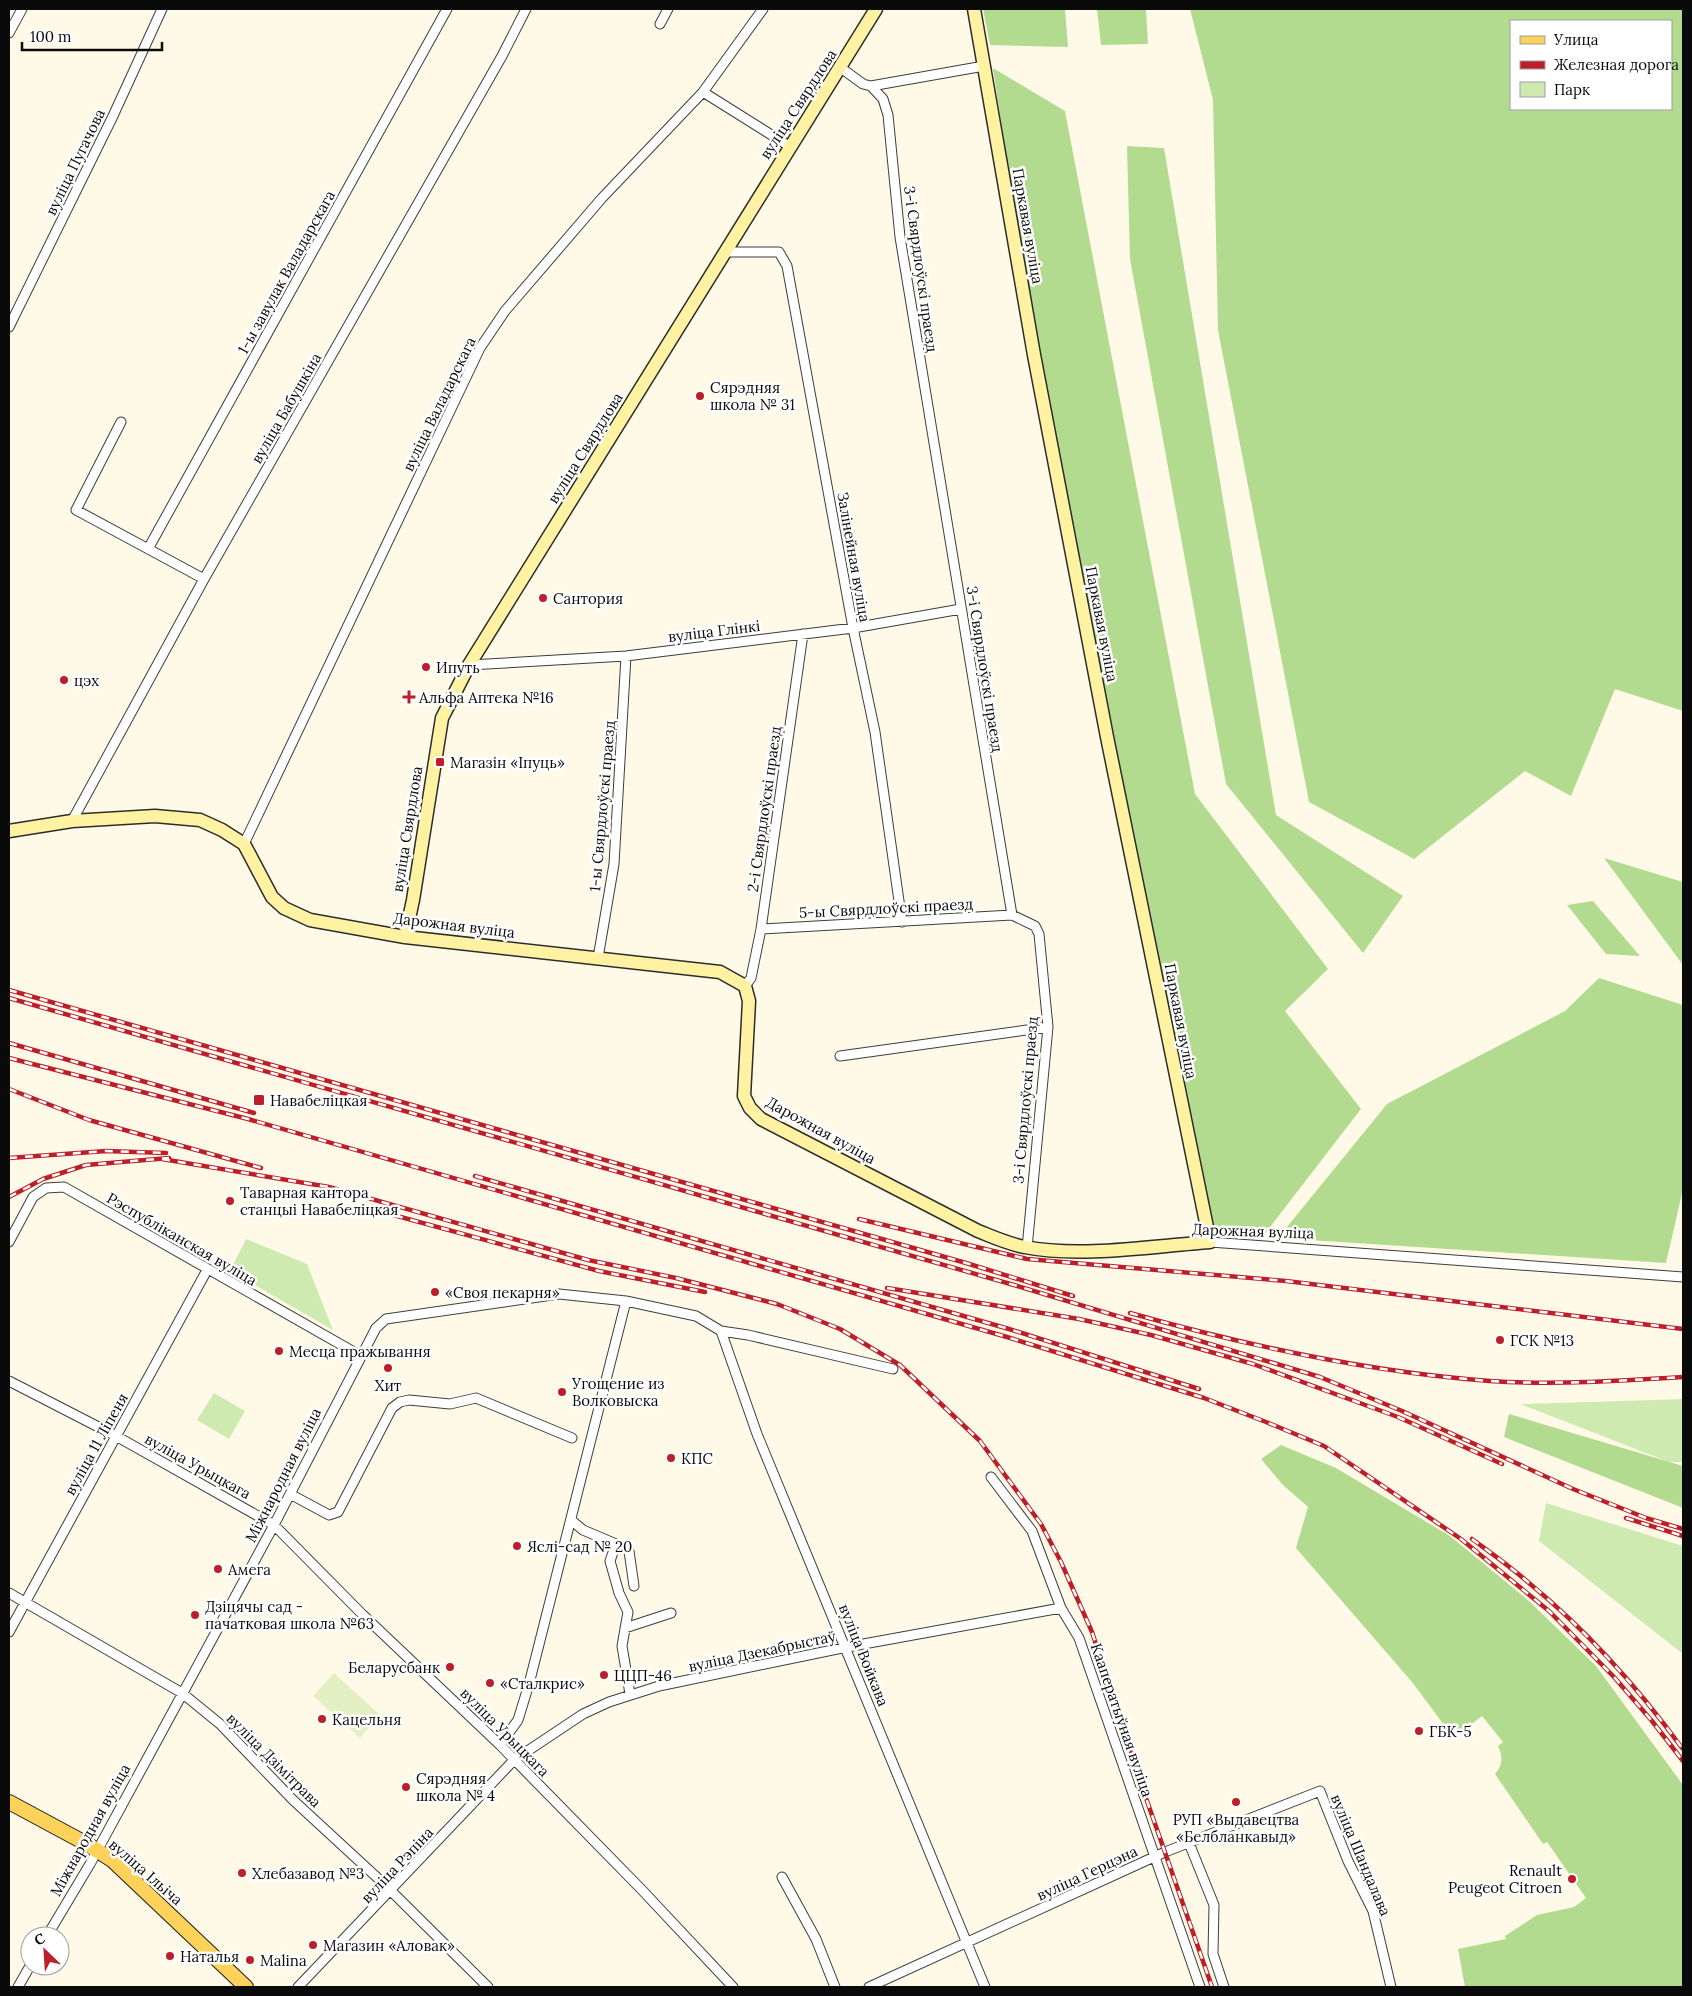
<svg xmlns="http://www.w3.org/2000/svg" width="1692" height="1996" font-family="Lora,serif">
	<rect width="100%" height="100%" fill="#fffae8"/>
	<path fill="#cfeab1" d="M246 1239 307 1264 333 1330 230 1271Z
		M214 1393 245 1411 229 1439 197 1420Z
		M1683 1399V1462H1669L1520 1404Z
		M1546 1503 1683 1546V1654L1539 1541Z"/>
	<path fill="#b3db90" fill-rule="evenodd" d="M983 9H1065L1068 47 990 45Z
		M1097 9H1146L1148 44 1101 45Z
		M1190 9H1683V711L1615 689 1571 796 1525 771 1414 859 1309 802 1218 330 1213 100ZM1671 21V109H1511V21Z
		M993 68 1065 111 1195 794 1328 969 1285 1011 1361 1109 1263 1236 1215 1237C1136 848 1050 460 993 68Z
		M1127 146 1164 148 1276 815 1403 896 1363 953 1226 784 1130 259Z
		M1604 858 1683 882V965Z
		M1593 901 1640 956 1606 954 1567 905Z
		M1599 978 1683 1005V1189L1666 1263 1278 1238 1387 1104 1565 1011Z
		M1509 1414 1683 1466V1508L1504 1437Z
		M1281 1445 1336 1468 1450 1536 1529 1601 1596 1666 1683 1785V1987H1465L1458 1949 1506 1939 1505 1936 1537 1915 1574 1907 1586 1898 1547 1842 1543 1844 1495 1774C1503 1764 1503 1757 1498 1746L1503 1742 1482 1716 1459 1734 1452 1725 1447 1729 1412 1682 1296 1548 1308 1507 1283 1485 1261 1459Z"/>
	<path fill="#e2f0c3" d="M334 1673 380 1715 360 1738 313 1696Z"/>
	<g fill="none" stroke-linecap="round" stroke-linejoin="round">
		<g stroke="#3d3d3d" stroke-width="11">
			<path id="street" d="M660 24 668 9
				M9 33 22 9
				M841 68 863 84 871 86 984 66
				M871 86 883 99 888 115 900 237 1012 915 1035 926 1039 934 1048 1027 1027 1248
				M703 92 789 146
				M725 252H779L787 266 853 628 875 732 902 922
				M9 327 113 116 162 9
				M121 422 76 510 204 579
				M148 549 447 9
				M469 665 626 656 853 628 961 609
				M72 821 204 579 502 56 526 9
				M244 844 480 348 505 311 602 198 703 92 763 9
				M761 929 1012 915
				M598 958 614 864 626 656
				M745 986 751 978 761 929 803 634
				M840 1056 1048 1027
				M9 1242 33 1197 46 1188 64 1187 361 1356
				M1210 1242 1683 1277
				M721 1331 757 1434 985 1987
				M9 1381 116 1436 274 1525 362 1614 500 1745 642 1890 733 1987
				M991 1477 1032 1531 1061 1608 1079 1638 1200 1987
				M290 1494 329 1515 338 1512 392 1408 400 1402 409 1400 450 1404 476 1398 572 1438
				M571 1520 583 1530 616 1544 610 1561 619 1593 628 1612 622 1646 630 1694
				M616 1544 629 1551 634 1586
				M9 1593 182 1693 220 1724 293 1800 383 1883 488 1987
				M625 1628 671 1613
				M9 1632 207 1270
				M500 1745 518 1720 529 1684 626 1301
				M1189 1843 1214 1905 1213 1954 1224 1987
				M782 1877 816 1939 835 1987
				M47 1936 90 1864 274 1525 376 1328 386 1319 559 1294 626 1301 696 1316 721 1331 748 1335 893 1369
				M18 1987 30 1966
				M298 1987 514 1760 583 1714 609 1702 659 1686 847 1647 1061 1608
				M869 1987 1165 1852 1320 1791 1348 1861 1373 1911 1391 1987"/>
		</g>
		<g stroke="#2c2c2c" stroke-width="15">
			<path id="secondary" d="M9 831 72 821 155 816 200 820 222 830 244 844 272 897 284 908 310 920 405 937 720 972 745 986 749 1001 744 1096 750 1108 761 1119 978 1231C993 1237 1008 1244 1025 1247 1080 1258 1153 1246 1210 1242L1107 737 1034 355 974 9
				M405 937 413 900 442 718 469 665 876 9"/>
		</g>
		<g stroke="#1b1b1b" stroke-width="16">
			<path id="primary" d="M9 1802 87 1844 112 1860 246 1987"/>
		</g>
		<use href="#street" stroke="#fff" stroke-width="9"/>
		<use href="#secondary" stroke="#fff3a3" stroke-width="12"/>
		<use href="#primary" stroke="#fdd25a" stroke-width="14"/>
		<g stroke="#bd1f2a" stroke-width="4.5">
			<path id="rail" d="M9 990 966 1263 1073 1296
				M9 998 1014 1285 1320 1377 1402 1411 1573 1489 1646 1518 1683 1529
				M9 1043 254 1113
				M9 1058 248 1119 1007 1337 1204 1398 1266 1422 1324 1446 1461 1539 1549 1611 1614 1677 1652 1721 1683 1761
				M9 1089 89 1120 261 1168
				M9 1158 106 1151 166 1153
				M162 1159 329 1187 588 1260 676 1278 777 1304 840 1329 900 1365 980 1441 1041 1524 1061 1562 1092 1632 1139 1778 1212 1987
				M475 1176 1009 1329 1199 1389
				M9 1197 43 1179 86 1165 169 1158
				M364 1207 599 1271 705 1292
				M859 1219 1027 1259 1286 1281 1683 1329
				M887 1288 1079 1319 1151 1335 1253 1364 1398 1417 1502 1464
				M1130 1313C1248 1346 1368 1372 1490 1381 1554 1385 1619 1381 1683 1377
				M1626 1518 1683 1536
				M1472 1539C1491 1553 1511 1567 1529 1583 1585 1629 1639 1689 1682 1748"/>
		</g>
		<use href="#rail" stroke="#fff" stroke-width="2.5" stroke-dasharray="8" stroke-linecap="butt"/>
	</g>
	<g fill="#bd1f2a" stroke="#fff" stroke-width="2">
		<circle cx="700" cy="396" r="5"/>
		<circle cx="543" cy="598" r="5"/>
		<circle cx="426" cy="667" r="5"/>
		<circle cx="64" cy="680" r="5"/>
		<path d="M406.5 689.5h5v5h5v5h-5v5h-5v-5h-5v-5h5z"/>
		<rect x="435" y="757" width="10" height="10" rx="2.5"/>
		<rect x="253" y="1094" width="12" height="12" rx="2.5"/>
		<circle cx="230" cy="1201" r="5"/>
		<circle cx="435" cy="1292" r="5"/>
		<circle cx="1500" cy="1340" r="5"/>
		<circle cx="279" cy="1351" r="5"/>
		<circle cx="388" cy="1368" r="5"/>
		<circle cx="562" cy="1392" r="5"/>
		<circle cx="671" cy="1458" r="5"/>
		<circle cx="517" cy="1546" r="5"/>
		<circle cx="218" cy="1569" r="5"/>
		<circle cx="195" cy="1615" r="5"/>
		<circle cx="450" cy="1667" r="5"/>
		<circle cx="604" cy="1675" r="5"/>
		<circle cx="490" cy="1683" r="5"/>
		<circle cx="322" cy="1719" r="5"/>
		<circle cx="1419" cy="1731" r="5"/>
		<circle cx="406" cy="1787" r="5"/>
		<circle cx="1236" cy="1802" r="5"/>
		<circle cx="242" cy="1873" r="5"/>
		<circle cx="1572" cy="1879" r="5"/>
		<circle cx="313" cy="1945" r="5"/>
		<circle cx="170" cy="1956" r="5"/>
		<circle cx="250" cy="1960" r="5"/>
	</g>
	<g text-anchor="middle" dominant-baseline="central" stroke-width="5" stroke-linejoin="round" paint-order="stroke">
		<g font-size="15" fill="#0a0a0a" stroke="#fff">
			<text transform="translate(798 104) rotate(-57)">вуліца Свярдлова</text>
			<text transform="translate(75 162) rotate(-64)">вуліца Пугачова</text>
			<text transform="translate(1028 226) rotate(80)">Паркавая вуліца</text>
			<text transform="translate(921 269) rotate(82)">3-і Свярдлоўскі праезд</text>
			<text transform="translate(286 272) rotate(-61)">1-ы завулак Валадарскага</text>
			<text transform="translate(439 404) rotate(-64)">вуліца Валадарскага</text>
			<text transform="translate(286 408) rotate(-60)">вуліца Бабушкіна</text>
			<text transform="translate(585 448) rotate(-58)">вуліца Свярдлова</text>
			<text transform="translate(854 557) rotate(80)">Залінейная вуліца</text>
			<text transform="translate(1102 624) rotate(79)">Паркавая вуліца</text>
			<text transform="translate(714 631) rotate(-7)">вуліца Глінкі</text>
			<text transform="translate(985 669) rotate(81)">3-і Свярдлоўскі праезд</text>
			<text transform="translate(602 806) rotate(-85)">1-ы Свярдлоўскі праезд</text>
			<text transform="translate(764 809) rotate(-82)">2-і Свярдлоўскі праезд</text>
			<text transform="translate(407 829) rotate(-81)">вуліца Свярдлова</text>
			<text transform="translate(886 908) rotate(-3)">5-ы Свярдлоўскі праезд</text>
			<text transform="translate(454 925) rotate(7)">Дарожная вуліца</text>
			<text transform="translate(1181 1021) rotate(79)">Паркавая вуліца</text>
			<text transform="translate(1025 1100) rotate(-85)">3-і Свярдлоўскі праезд</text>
			<text transform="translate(821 1130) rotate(29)">Дарожная вуліца</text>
			<text transform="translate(1253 1231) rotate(2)">Дарожная вуліца</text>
			<text transform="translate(182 1239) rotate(30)">Рэспубліканская вуліца</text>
			<text transform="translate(96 1444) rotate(-61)">вуліца 11 Ліпеня</text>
			<text transform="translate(198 1466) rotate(29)">вуліца Урыцкага</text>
			<text transform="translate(283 1475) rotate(-63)">Міжнародная вуліца</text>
			<text transform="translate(762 1651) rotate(-12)">вуліца Дзекабрыстаў</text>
			<text transform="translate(864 1655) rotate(68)">вуліца Войкава</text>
			<text transform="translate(1122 1720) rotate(71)">Кааператыўная вуліца</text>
			<text transform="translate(505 1732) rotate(45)">вуліца Урыцкага</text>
			<text transform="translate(274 1760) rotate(45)">вуліца Дзімітрава</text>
			<text transform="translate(90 1830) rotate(-61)">Міжнародная вуліца</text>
			<text transform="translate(1361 1855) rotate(67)">вуліца Шандалава</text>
			<text transform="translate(397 1865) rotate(-47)">вуліца Рэпіна</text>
			<text transform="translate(146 1872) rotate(41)">вуліца Ільіча</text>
			<text transform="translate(1087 1873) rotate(-25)">вуліца Герцэна</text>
		</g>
		<g font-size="15" fill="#0a0a0a" stroke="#fff" text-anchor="start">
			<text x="710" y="387">Сярэдняя<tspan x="710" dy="17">школа № 31</tspan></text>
			<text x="553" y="598">Сантория</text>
			<text x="436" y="667">Ипуть</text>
			<text x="74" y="680">цэх</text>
			<text x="419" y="697">Альфа Аптека №16</text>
			<text x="450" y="762">Магазін «Іпуць»</text>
			<text x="270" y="1100">Навабеліцкая</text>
			<text x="240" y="1192">Таварная кантора<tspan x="240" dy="17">станцыі Навабеліцкая</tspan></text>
			<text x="445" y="1292">«Своя пекарня»</text>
			<text x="1510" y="1340">ГСК №13</text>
			<text x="289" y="1351">Месца пражывання</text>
			<text x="572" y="1383">Угощение из<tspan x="572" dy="17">Волковыска</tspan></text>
			<text x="388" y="1385" text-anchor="middle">Хит</text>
			<text x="681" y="1458">КПС</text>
			<text x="527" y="1546">Яслі-сад № 20</text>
			<text x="228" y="1569">Амега</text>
			<text x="205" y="1606">Дзіцячы сад -<tspan x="205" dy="17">пачатковая школа №63</tspan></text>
			<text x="440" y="1667" text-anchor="end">Беларусбанк</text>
			<text x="614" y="1675">ЦЦП-46</text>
			<text x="500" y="1683">«Сталкрис»</text>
			<text x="332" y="1719">Кацельня</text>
			<text x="1429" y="1731">ГБК-5</text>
			<text x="416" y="1778">Сярэдняя<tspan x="416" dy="17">школа № 4</tspan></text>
			<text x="1236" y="1819" text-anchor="middle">РУП «Выдавецтва<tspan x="1236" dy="17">«Белбланкавыд»</tspan></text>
			<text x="1562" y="1870" text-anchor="end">Renault<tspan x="1562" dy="17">Peugeot Citroen</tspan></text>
			<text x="252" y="1873">Хлебазавод №3</text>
			<text x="323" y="1945">Магазин «Аловак»</text>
			<text x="180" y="1956">Наталья</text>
			<text x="260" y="1960">Malina</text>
		</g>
	</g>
	<rect width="1692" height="1996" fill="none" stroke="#0a0a0a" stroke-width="20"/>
	<rect x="1510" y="20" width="162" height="90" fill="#ffffff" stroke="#9d9d9d"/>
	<rect x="1520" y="36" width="25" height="8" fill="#fdd25a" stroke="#9d9d9d"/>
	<text x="1554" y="45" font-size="15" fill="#0a0a0a">Улица</text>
	<rect x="1520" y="61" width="25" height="8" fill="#bd1f2a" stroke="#9d9d9d"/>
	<text x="1554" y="70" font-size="15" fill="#0a0a0a">Железная дорога</text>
	<rect x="1520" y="82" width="25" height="15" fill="#cfeab1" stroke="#9d9d9d"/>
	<text x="1554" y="95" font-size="15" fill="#0a0a0a">Парк</text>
	<g transform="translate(45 1951) rotate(335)"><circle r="24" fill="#ffffff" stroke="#9d9d9d"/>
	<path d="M0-4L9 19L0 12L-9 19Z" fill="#bd1f2a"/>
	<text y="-8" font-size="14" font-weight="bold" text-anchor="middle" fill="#0a0a0a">С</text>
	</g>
	<path d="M22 42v8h140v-8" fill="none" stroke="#0a0a0a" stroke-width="2.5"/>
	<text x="30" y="42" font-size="15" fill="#0a0a0a" stroke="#ffffff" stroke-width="4" paint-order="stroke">100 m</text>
</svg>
